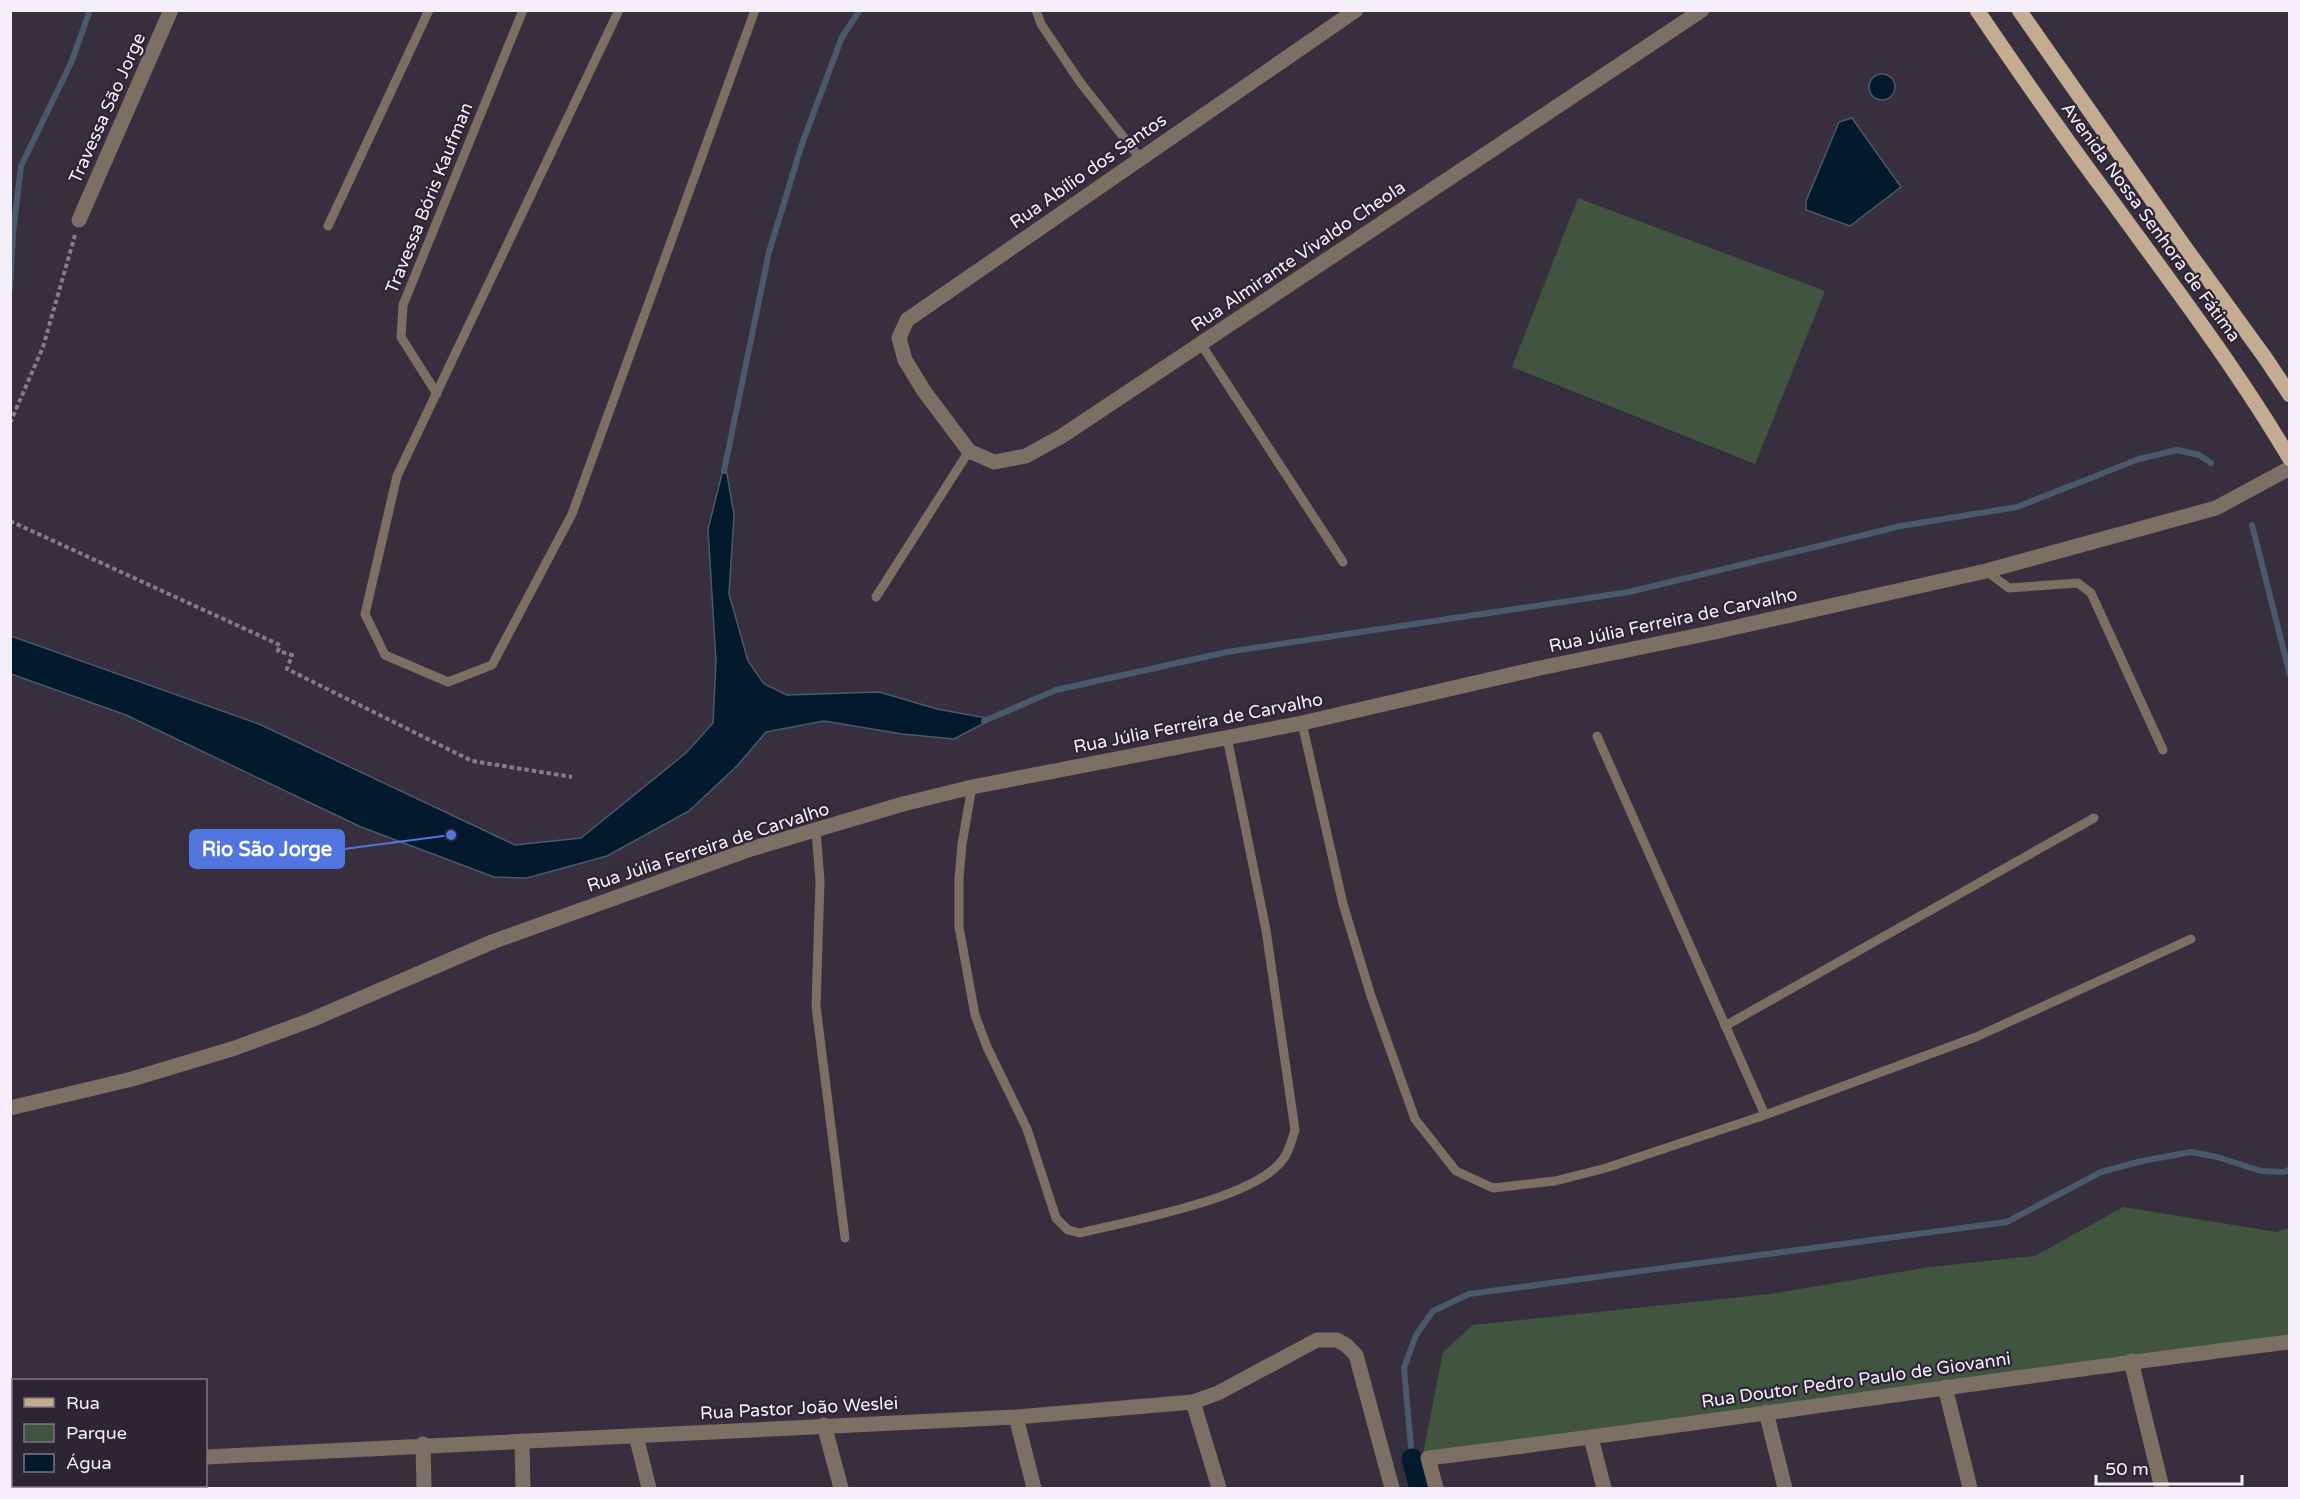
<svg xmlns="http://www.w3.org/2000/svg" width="2300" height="1499" font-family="'Varela Round',sans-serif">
	<rect width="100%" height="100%" fill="#372f3d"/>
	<path fill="#415440" d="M1578 198 1825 291 1755 464 1512 367Z
		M2123 1207 2276 1232 2289 1228V1342L1422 1459 1443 1352 1473 1325 1770 1294 1930 1267 2035 1256Z"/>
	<path fill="#02192e" stroke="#4a596b" stroke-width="1.5" d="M1869 87a13 13 0 1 1 26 0a13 13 0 1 1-26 0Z
		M1852 118 1901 187 1850 226 1806 210V201L1839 122Z
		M725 462 734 515 729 594 748 661 764 684 787 695 879 692 937 709 992 719 954 739 902 734 824 721 766 732 737 766 689 811 607 856 527 878 494 877 361 827 126 715 11 674V636L259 724 515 845 581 838 687 752 713 723 716 661 708 529Z"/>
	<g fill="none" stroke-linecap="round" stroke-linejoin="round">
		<path stroke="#4a596b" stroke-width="6" d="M10 288 13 233 21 166 71 63 90 10
			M724 471 769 252 802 144 842 37 860 10
			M2252 525 2290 675
			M984 721 1056 690 1227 652 1629 592 1901 526 2017 507 2139 459 2177 450 2199 455 2211 463
			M1412 1459 1404 1368 1416 1335 1433 1311 1469 1294 2007 1222 2101 1172 2142 1161 2191 1152 2217 1157 2261 1171 2285 1172 2290 1169"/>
		<path stroke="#02192e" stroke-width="21" d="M1412 1459 1420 1488"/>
		<path stroke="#837c89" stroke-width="4" stroke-dasharray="4.5 3" stroke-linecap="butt" d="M10 423 43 347 75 235
			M10 521 280 645 278 651 292 655 287 669 472 761 572 777"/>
		<path stroke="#7c7064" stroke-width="9" d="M619 10 397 476 365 614 385 655 448 682 492 665 572 514 755 10
			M1036 10 1041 24 1080 82 1140 158
			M328 226 429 10
			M1201 344 1343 562
			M437 394 401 337 403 305 523 10
			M1986 571 2009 588 2078 583 2091 593 2163 750
			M876 597 969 451
			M1302 723 1343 904 1371 996 1415 1119 1456 1171 1493 1188 1555 1181 1606 1168 1765 1115 1976 1037 2191 939
			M1597 736 1765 1115
			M972 787 962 844 959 879V927L975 1015 987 1047 1027 1129 1056 1218 1068 1230 1080 1233C1129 1221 1248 1200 1280 1163 1289 1153 1291 1142 1295 1130L1266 930 1227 737
			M816 830 820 881 816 1006 845 1238
			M1725 1026 2094 818"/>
		<path stroke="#7c7064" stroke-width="15" d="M1356 10 907 320 899 338 905 360 924 391 969 451 994 462 1026 456 1062 436 1702 10
			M79 220 171 10
			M10 1108 132 1079 235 1048 311 1020 492 942 609 900 751 849 903 804 972 787 1302 723 1540 668 1710 633 1986 571 2216 508 2290 468
			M2131 1361 2162 1488
			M1945 1387 1970 1488
			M1193 1402 1219 1488
			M1766 1412 1785 1488
			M1016 1417 1034 1488
			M824 1425 841 1488
			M636 1436 649 1488
			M1591 1438 1604 1488
			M522 1441 523 1488
			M423 1444 424 1488
			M206 1457 1016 1417 1193 1402 1218 1393 1317 1340H1337L1346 1345 1356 1355 1392 1488
			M188 1486 189 1488
			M73 1488 78 1486
			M1436 1488 1428 1458C1715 1423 2002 1377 2290 1342"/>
		<path stroke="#c4ac93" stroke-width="15" d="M1977 10C2019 72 2061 133 2106 193 2169 280 2235 366 2290 459
			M2019 10 2182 243 2266 359 2290 395"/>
	</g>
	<g text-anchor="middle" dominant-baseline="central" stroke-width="4.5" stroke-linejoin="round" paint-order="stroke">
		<g font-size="18" fill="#f3eef8" stroke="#2d2533">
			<text transform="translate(107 108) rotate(-66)">Travessa São Jorge</text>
			<text transform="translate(1088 171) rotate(-35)">Rua Abílio dos Santos</text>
			<text transform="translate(429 198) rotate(-68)">Travessa Bóris Kaufman</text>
			<text transform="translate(2151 222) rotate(54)">Avenida Nossa Senhora de Fátima</text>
			<text transform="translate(1298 256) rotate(-34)">Rua Almirante Vivaldo Cheola</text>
			<text transform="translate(1673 620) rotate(-12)">Rua Júlia Ferreira de Carvalho</text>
			<text transform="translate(1198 723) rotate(-11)">Rua Júlia Ferreira de Carvalho</text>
			<text transform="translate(708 847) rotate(-18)">Rua Júlia Ferreira de Carvalho</text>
			<text transform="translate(1856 1380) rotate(-8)">Rua Doutor Pedro Paulo de Giovanni</text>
			<text transform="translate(799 1408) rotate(-3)">Rua Pastor João Weslei</text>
		</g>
	</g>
	<path fill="none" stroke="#5276e0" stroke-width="2" d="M451 835L344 849"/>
	<circle fill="#5276e0" stroke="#2d2533" stroke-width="2" cx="451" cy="835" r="6"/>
	<rect fill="#5276e0" stroke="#5276e0" stroke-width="2" x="190" y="830" width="154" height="38" rx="6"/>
	<g font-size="20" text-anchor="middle" font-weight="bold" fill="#fff">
		<text x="267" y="856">Rio São Jorge</text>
	</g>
	<rect width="2300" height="1499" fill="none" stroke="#f3eef8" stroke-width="24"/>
	<rect x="12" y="1379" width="195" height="108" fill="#2d2533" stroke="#7c7582" stroke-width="1.5"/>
	<rect x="24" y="1398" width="30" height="9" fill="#c4ac93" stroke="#7c7582" stroke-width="1.5"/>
	<text x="66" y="1409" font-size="18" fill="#f3eef8">Rua</text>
	<rect x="24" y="1424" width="30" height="18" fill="#415440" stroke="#7c7582" stroke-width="1.5"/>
	<text x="66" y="1439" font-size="18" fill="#f3eef8">Parque</text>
	<rect x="24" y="1454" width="30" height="18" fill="#02192e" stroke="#7c7582" stroke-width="1.5"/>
	<text x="66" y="1469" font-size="18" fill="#f3eef8">Água</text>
	<path d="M2096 1475v9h146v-9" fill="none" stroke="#f3eef8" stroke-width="3"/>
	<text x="2105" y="1475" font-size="18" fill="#f3eef8" stroke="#2d2533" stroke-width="4.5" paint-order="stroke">50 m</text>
</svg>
